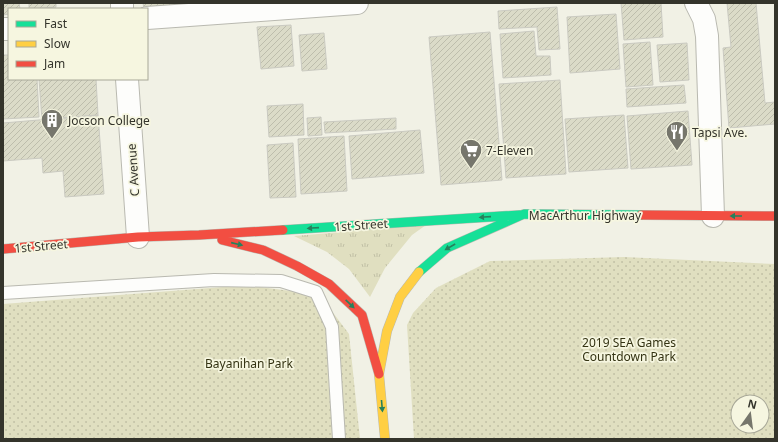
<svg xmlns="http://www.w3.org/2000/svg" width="778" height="442" font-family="'Noto Sans',sans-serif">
	<defs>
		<pattern id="grass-tufts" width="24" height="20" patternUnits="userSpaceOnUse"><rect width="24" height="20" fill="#e0dfc0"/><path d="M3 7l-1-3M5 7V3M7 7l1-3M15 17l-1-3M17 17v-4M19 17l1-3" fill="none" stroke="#c1c0a5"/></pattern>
		<pattern id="park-dots" width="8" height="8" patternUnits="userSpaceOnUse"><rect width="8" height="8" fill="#e0dfc0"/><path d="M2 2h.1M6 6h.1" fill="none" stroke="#c1c0a5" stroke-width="1.8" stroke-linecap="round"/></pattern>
		<pattern id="building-hatch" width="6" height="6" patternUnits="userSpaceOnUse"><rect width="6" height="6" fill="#dbdbc8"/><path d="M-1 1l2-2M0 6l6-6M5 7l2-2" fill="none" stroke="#bdbdac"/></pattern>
	</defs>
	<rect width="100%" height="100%" fill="#f1f1e5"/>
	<path fill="url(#grass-tufts)" d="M426 225 412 235 385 268 370 297 349 269 327 252 294 236Z"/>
	<path fill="url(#park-dots)" fill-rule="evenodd" d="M624 257 775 264V439H414L407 325 413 313 436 288 490 261ZM738 402H762V426H738Z
		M252 286 306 293 328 306 349 334 360 439H3V304L223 287Z"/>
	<path fill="url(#building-hatch)" stroke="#cacac1" d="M3 3H19L20 9H9V14L3 15Z
		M29 3H56V7L29 9Z
		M143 3H200V6L144 9Z
		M621 3H661L663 37 624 40Z
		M727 3H756L765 103 775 102V124L729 128 723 48 731 47Z
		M557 7 560 49 539 50 537 27 499 29 498 11Z
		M616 14 620 69 570 73 567 17Z
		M291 25 294 66 261 69 257 27Z
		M534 31 536 56H550L551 75 503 78 500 34Z
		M490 32 502 180 441 185 429 37Z
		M324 33 327 69 302 71 299 35Z
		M650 42 653 85 626 87 623 44Z
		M687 43 689 80 660 82 657 45Z
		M3 55H9V79H37L39 117 3 119Z
		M39 79H96L98 115 42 120Z
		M560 80 566 174 506 178 499 84Z
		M684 85 686 103 627 107 626 89Z
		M303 104 304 135 269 137 267 106Z
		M688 111 692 165 631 169 627 116Z
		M98 115 104 194 65 197 63 171 43 173 42 158 3 161V123Z
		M624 115 628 168 569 172 565 119Z
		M321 117 322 135 308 136 307 118Z
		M396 118V129L325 133 324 122Z
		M420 130 424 173 352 179 349 136Z
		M344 136 347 191 301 194 298 139Z
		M293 143 296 197 270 198 267 145Z"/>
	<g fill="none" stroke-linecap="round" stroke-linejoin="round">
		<g stroke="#b9b9b0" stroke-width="14">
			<path id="lane" d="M3 293 214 280 281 281 316 292 332 327 339 439"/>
		</g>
		<g stroke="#b9b9b0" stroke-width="24">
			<path id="street" d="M122 3V9
				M696 3 704 19 707 36 713 216
				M147 18 357 3
				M3 29H9
				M127 79 138 237"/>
		</g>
		<g stroke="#b9b9b0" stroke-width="10">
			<path id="fast" d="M283 230 520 215
				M419 272 447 248 524 214 641 215"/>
		</g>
		<g stroke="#b9b9b0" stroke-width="10">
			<path id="slow" d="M385 439 379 374 387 331 400 297 419 272"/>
		</g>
		<g stroke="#b9b9b0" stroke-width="10">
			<path id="jam" d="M641 215 775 216
				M222 240 263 250 297 266 329 284 362 315 379 374
				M3 249 138 237 199 235 283 230"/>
		</g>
		<use href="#lane" stroke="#fdfdfb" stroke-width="12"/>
		<use href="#street" stroke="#fdfdfb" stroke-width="22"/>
		<use href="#fast" stroke="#16e098" stroke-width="9"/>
		<use href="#slow" stroke="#ffcf43" stroke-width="9"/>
		<use href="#jam" stroke="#f24e42" stroke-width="9"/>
	</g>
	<defs><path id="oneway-solid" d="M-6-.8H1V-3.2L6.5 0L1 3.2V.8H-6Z"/></defs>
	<g fill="#26815c">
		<use href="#oneway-solid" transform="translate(736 216) rotate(180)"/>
		<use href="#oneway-solid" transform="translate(485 217) rotate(176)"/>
		<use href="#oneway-solid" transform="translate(313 228) rotate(176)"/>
		<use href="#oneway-solid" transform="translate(237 244) rotate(13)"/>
		<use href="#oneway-solid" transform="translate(450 247) rotate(150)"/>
		<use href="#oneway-solid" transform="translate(350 304) rotate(43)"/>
		<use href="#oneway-solid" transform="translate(382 406) rotate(85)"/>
	</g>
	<defs>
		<g id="building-pin" transform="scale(1.15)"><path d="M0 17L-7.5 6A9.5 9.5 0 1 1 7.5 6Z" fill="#76766c" stroke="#f6f6e0"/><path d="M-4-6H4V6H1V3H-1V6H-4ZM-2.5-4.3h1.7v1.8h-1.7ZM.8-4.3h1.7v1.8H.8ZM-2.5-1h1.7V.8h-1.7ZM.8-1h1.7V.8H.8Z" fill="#fff"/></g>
		<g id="restaurant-pin" transform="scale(1.15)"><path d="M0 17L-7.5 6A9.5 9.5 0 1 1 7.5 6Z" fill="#76766c" stroke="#f6f6e0"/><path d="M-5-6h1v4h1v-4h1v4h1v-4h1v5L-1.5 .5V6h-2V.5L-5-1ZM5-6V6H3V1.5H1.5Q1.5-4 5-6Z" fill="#fff"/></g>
		<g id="supermarket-pin" transform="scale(1.15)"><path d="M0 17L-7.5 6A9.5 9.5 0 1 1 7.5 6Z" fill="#76766c" stroke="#f6f6e0"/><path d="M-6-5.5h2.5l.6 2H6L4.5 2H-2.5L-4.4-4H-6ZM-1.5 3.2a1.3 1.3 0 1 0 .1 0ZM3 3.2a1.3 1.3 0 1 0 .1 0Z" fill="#fff"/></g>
	</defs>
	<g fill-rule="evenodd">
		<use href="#building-pin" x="52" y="120"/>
		<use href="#restaurant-pin" x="677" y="132"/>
		<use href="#supermarket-pin" x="471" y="150"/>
	</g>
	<g text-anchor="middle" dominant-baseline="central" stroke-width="3.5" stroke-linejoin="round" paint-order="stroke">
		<g font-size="12" fill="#34342b" stroke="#f6f6e0" text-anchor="start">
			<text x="68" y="120">Jocson College</text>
			<text x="692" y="132">Tapsi Ave.</text>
			<text x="486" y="150">7-Eleven</text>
		</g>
		<g font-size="12" fill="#34342b" stroke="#f6f6e0">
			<text transform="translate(133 170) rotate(-94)">C Avenue</text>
			<text x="585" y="215">MacArthur Highway</text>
			<text transform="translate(361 225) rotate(-4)">1st Street</text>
			<text transform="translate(41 246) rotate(-5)">1st Street</text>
		</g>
		<g font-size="12" fill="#343313" stroke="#f6f6e0">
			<text x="629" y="342">2019 SEA Games<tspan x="629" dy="14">Countdown Park</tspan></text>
			<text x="249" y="363">Bayanihan Park</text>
		</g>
	</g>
	<rect width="778" height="442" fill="none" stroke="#34342b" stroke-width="8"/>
	<rect x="8" y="8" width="140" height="72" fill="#f6f6e0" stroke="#a8a898"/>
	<rect x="16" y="21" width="20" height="6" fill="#16e098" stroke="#a8a898"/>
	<text x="44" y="28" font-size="12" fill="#34342b">Fast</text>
	<rect x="16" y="41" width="20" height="6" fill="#ffcf43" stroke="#a8a898"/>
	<text x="44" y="48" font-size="12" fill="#34342b">Slow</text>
	<rect x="16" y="61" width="20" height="6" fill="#f24e42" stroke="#a8a898"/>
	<text x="44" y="68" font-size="12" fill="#34342b">Jam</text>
	<g transform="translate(750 414) rotate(14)"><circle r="19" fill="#f6f6e0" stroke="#a8a898"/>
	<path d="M0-3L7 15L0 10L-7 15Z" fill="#76766c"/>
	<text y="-6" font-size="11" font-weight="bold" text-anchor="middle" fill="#34342b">N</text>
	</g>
</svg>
